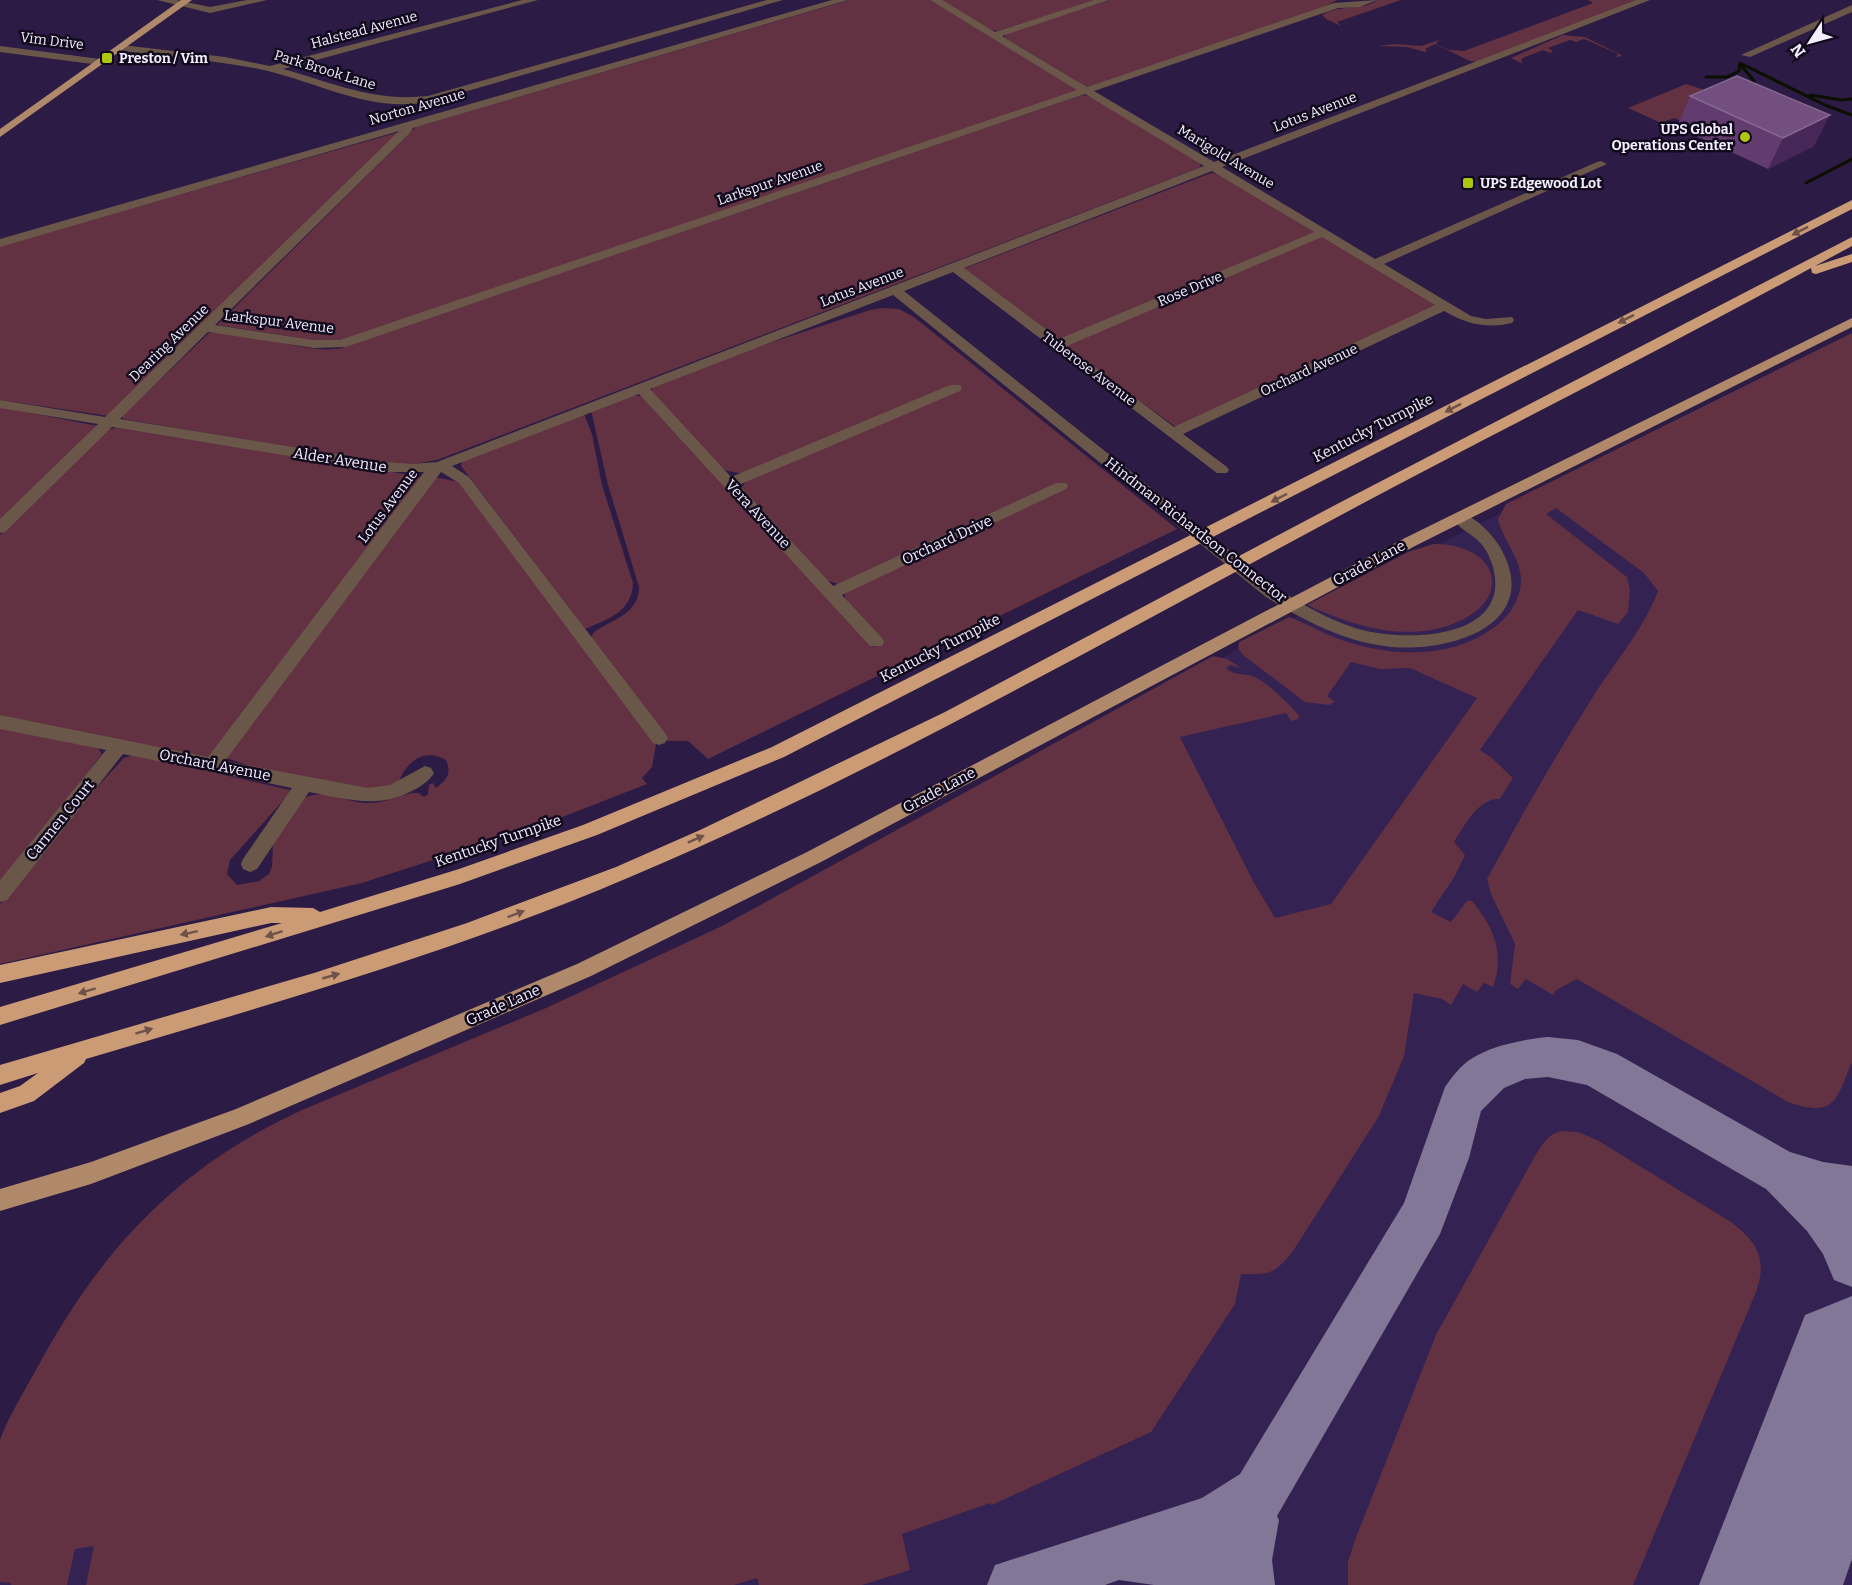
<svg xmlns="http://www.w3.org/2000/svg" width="1852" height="1585" font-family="Bitter,serif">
	<rect width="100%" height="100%" fill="#2b1b45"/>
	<path fill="#342252" d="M1852 344V1585H0V1477L451 1066 836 871 1303 613 1526 500Z"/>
	<path fill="#623142" d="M849 0H930L1077 88 1079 91 349 340 319 341 217 325 416 127Z
		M939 0H1098L997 31 987 29Z
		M1110 0H1337L1323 8 1087 87 1004 37 1006 34 1018 29Z
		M1377 0H1401L1337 22 1341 26 1326 19 1322 15C1338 4 1366 11 1377 0Z
		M1588 0H1639L1479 62 1470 61 1435 44 1425 49 1427 51 1425 52 1407 47 1377 46 1395 44 1421 46 1439 40 1436 44 1449 50 1464 51 1593 3Z
		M1563 35 1585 37 1623 56 1616 57 1618 54 1584 39 1576 42 1570 40 1548 48 1553 51 1550 53 1543 50 1523 58 1521 60 1523 64 1511 58Z
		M1686 84 1711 92 1680 124 1677 123 1680 121 1675 118 1661 123 1628 108Z
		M1082 95 1089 96 1199 162 1201 167 437 460 408 465 389 464 123 419 122 416 209 333C250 327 302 356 342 348Z
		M399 132 109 416 0 400V246Z
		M1211 173 1219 174 1314 232 1057 341 963 269Z
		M1319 237H1324L1435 304 1434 307 1176 427 1070 351 1066 345Z
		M883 308 899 309 914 317 1177 529 708 759 688 741H668L590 639 594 632C613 619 639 614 639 587L608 485 591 410 630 395 641 396 873 647 882 642 845 599V593L838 584 828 581 741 489 746 481 743 474 723 470 651 391 654 386 742 352 870 310Z
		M1852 333V1062C1836 1101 1835 1118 1788 1102L1577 979 1556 990 1553 995 1526 979 1518 989 1510 984 1515 944 1491 894 1487 879C1520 818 1554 758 1591 700 1613 664 1643 631 1658 591L1644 573 1556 508 1546 514 1627 577 1630 589 1628 612 1618 624 1578 610 1480 750 1493 759 1513 778 1500 799C1479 797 1464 826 1454 842L1465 855 1455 876 1431 912 1451 922 1467 901H1472C1494 927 1505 954 1493 987L1484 983 1477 992 1463 984 1451 1005 1442 999 1414 993 1404 1056 1379 1116 1293 1251C1274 1274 1271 1275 1241 1274L1235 1304 1151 1432 992 1505 990 1503 902 1534 910 1570 862 1585H759L757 1578 734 1585H86L94 1546 75 1549 67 1585H11V1583L0 1582C0 1549 0 1515 0 1482 0 1469 0 1454 0 1441 3 1427 28 1384 37 1368 102 1248 178 1167 302 1110L546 1008 722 926 1213 656 1227 659 1243 669 1231 665 1226 668C1235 676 1242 673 1252 676 1265 680 1291 705 1299 716L1298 719 1291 721 1286 713 1180 737 1253 881 1275 918 1331 904 1477 698 1410 668 1380 669 1351 662 1327 696 1335 702 1329 705 1305 702 1243 655 1238 648 1239 642 1289 617C1306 623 1322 633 1339 639 1388 657 1450 660 1493 628 1508 618 1519 602 1521 583 1522 558 1503 542 1498 519L1506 504Z
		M0 407 98 426 0 524Z
		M584 414 592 434 602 485 633 583C632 612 608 619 585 629L461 466 463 460Z
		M117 428 417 476 421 479 210 760 0 718V535L97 439 110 429Z
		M435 477 459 482 579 636 656 744 652 767 642 778 647 784 547 823 362 883 0 964V904L43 855 84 801 124 758 133 755 147 757 290 790 289 794 230 860 227 874 237 885 259 881 269 874 272 866 273 845 304 798C321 788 347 802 366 803 382 804 397 796 413 793H418L424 797 428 794 429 785 433 783 436 788C447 780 452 773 446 760 426 748 408 760 400 779L402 781 374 791 250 766 226 758Z
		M1433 544C1499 543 1517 601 1450 625 1403 642 1351 625 1307 605L1408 552Z
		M0 728 97 747 102 754 0 886Z
		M1561 1131 1578 1132 1597 1140 1731 1222C1757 1242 1768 1259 1756 1292L1633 1585H1348V1562L1355 1540 1436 1335 1535 1156C1542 1145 1547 1135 1561 1131Z"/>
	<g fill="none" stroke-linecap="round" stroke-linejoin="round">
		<path stroke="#0b0f00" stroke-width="3" d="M1741 65 1754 81V88
			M1706 77H1727L1739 71 1740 63 1825 105 1852 115
			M1810 95 1841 100 1852 99
			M1806 183 1852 159"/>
		<path fill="#827796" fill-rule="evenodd" d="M1548 1037 1578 1040 1617 1054 1790 1152 1823 1162 1852 1166V1287L1834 1280 1823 1254 1807 1231 1766 1189 1587 1085 1548 1077 1525 1079 1504 1088 1481 1111 1469 1158 1440 1234 1277 1516 1279 1520 1272 1560 1275 1585H1154L1119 1580 1105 1585H987L995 1565 1202 1498 1240 1474 1404 1203 1445 1087C1452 1077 1460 1066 1471 1059 1490 1046 1525 1039 1548 1037Z
			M1852 1417V1495L1798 1585H1758L1750 1565 1758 1545 1833 1425Z"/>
		<path fill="#827796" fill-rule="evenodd" d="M1852 1296V1559L1843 1585H1699L1805 1315Z"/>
		<path fill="#6b5749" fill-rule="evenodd" d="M157 0H176L210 7 247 0H267L210 13Z
			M522 0H538L283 69C334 83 373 102 428 96L767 0H783L433 101C372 115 317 81 259 69 214 60 167 57 122 51L117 48 122 45 225 57 270 66Z
			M832 0H848L413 128 411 132 215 325 314 340H340L1077 90 930 0H942L995 32 1094 0H1109L1002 36 1087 87 1334 3 1377 0 1360 7 1338 8 1094 91 1214 162 1636 0H1650L1222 167 1375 259 1597 162 1601 161 1607 164 1384 264 1471 316 1486 319 1512 317 1514 320 1512 323C1486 329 1467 324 1444 311L1183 434 1227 467 1229 470 1227 473H1217L953 272 904 291 1278 589C1302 604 1327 619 1355 628 1402 643 1516 641 1492 564 1483 534 1464 536 1451 517L1459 512C1476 517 1491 533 1500 547 1546 627 1444 655 1384 646 1341 640 1303 620 1266 597L893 295 650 389 731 477 950 385H960L962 388 960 391 739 485 833 586 1056 483H1066L1068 486 1066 489 842 595 882 638 884 642 882 646H870L639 394 452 466 469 477 665 733 668 738 665 743 659 745 653 743 459 483 441 472 225 761 368 788 390 785 425 766 431 768 434 773C429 781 420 787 412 791 378 809 345 799 309 792L257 869 250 872 243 869 241 864 243 859 292 788 123 754 7 900 0 902V880L106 750 0 729V715L208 757 424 472H386L112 427 5 532 0 533V519L98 424 0 408V400L105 417 399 131 0 247V239ZM1085 94 1204 166 437 462 412 464 386 462 120 419 208 332 314 348 346 347ZM1212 171 1314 232 1059 339 964 268ZM1322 237 1435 305 1174 427 1067 346Z
			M1852 5V12L1750 57 1741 55Z
			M0 46 100 59 105 62 100 65 0 52Z"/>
		<path fill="#b0886a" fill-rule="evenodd" d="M181 0H192L0 137V129Z
			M1852 318V327L1415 546 821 862 591 976 249 1124 91 1184 0 1211V1189L91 1162 236 1109 577 964 807 852 1405 538Z"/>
		<path fill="#cb9b76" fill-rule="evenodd" d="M1852 200V209L784 757 597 835 460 884 0 1025V1007L282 923H271L0 983V965L271 907 313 908 320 912 459 869 583 825 772 747Z
			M1852 237V246L1815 266 1852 254V262L1816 274 1812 273 1811 268C1635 364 1454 453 1278 549 1065 663 853 783 630 877 454 952 269 1005 86 1059L84 1063 34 1101 0 1113V1093L20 1086 38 1073 0 1085V1065L314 973 467 923 616 867 700 830 945 712 1339 503Z"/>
	</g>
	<path fill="#633c6f" d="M1690 96 1814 146 1768 169 1677 127Z"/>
	<path fill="#462758" d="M1830 115 1814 146 1768 169 1783 138Z"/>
	<path fill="#724f7e" stroke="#866892" stroke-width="1.5" d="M1737 76 1830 115 1783 138 1690 96Z"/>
	<defs><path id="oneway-solid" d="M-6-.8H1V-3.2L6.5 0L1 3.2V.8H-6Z" transform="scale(1.5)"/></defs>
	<g fill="#6e524a">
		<use href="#oneway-solid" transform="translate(1800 231) rotate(153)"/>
		<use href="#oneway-solid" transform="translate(1626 319) rotate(153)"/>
		<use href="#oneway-solid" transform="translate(1453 408) rotate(153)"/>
		<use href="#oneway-solid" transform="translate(1279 498) rotate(153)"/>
		<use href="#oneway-solid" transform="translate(696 839) rotate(-24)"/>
		<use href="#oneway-solid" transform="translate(516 914) rotate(-21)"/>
		<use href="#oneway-solid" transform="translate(189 933) rotate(168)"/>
		<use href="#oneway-solid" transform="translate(274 934) rotate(162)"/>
		<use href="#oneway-solid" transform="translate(331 976) rotate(-16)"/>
		<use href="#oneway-solid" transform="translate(87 991) rotate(163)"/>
		<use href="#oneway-solid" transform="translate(144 1031) rotate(-17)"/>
	</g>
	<g fill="#adc610" stroke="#110a1d" stroke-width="2">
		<rect x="101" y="52" width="12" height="12" rx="3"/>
		<circle cx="1745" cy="137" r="6"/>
		<rect x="1462" y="177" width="12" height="12" rx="3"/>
	</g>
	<g text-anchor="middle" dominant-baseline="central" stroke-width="5" stroke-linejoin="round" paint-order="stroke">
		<g font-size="14" fill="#f2eefe" stroke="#110a1d">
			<text transform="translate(364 30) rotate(-15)">Halstead Avenue</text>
			<text transform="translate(52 41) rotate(7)">Vim Drive</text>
			<text transform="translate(325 70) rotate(17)">Park Brook Lane</text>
			<text transform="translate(417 107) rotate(-16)">Norton Avenue</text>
			<text transform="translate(1315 112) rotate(-21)">Lotus Avenue</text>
			<text transform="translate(1226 157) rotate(31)">Marigold Avenue</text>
			<text transform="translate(770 183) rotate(-19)">Larkspur Avenue</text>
			<text transform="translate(862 287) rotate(-21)">Lotus Avenue</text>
			<text transform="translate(1190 289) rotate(-23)">Rose Drive</text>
			<text transform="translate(279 322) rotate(7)">Larkspur Avenue</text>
			<text transform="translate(169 343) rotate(-44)">Dearing Avenue</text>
			<text transform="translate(1089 369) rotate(37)">Tuberose Avenue</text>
			<text transform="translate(1309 370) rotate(-25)">Orchard Avenue</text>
			<text transform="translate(388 506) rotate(-53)">Lotus Avenue</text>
		</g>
		<g font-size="14" font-weight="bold" fill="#f2eefe" stroke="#110a1d" text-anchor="start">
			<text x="119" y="58">Preston / Vim</text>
			<text x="1733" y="129" text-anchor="end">UPS Global<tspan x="1733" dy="16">Operations Center</tspan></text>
			<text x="1480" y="183">UPS Edgewood Lot</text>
		</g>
		<g font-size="15" fill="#f2eefe" stroke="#110a1d">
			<text transform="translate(1373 428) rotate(-27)">Kentucky Turnpike</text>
			<text transform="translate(340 460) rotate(9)">Alder Avenue</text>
			<text transform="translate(758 514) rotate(47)">Vera Avenue</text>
			<text transform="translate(1196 530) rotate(38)">Hindman Richardson Connector</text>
			<text transform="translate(947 540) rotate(-25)">Orchard Drive</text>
			<text transform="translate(1369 563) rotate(-28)">Grade Lane</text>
			<text transform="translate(940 648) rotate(-27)">Kentucky Turnpike</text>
			<text transform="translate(215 765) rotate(11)">Orchard Avenue</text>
			<text transform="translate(939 790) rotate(-28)">Grade Lane</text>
			<text transform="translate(60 820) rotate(-51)">Carmen Court</text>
			<text transform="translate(498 841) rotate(-19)">Kentucky Turnpike</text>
			<text transform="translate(503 1005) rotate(-24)">Grade Lane</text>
		</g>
	</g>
	<g transform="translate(1810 42) rotate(234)" stroke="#110a1d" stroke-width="4.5" paint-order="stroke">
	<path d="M0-4.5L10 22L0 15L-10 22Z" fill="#f2eefe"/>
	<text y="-9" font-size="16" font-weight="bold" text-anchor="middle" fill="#f2eefe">N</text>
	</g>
</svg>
